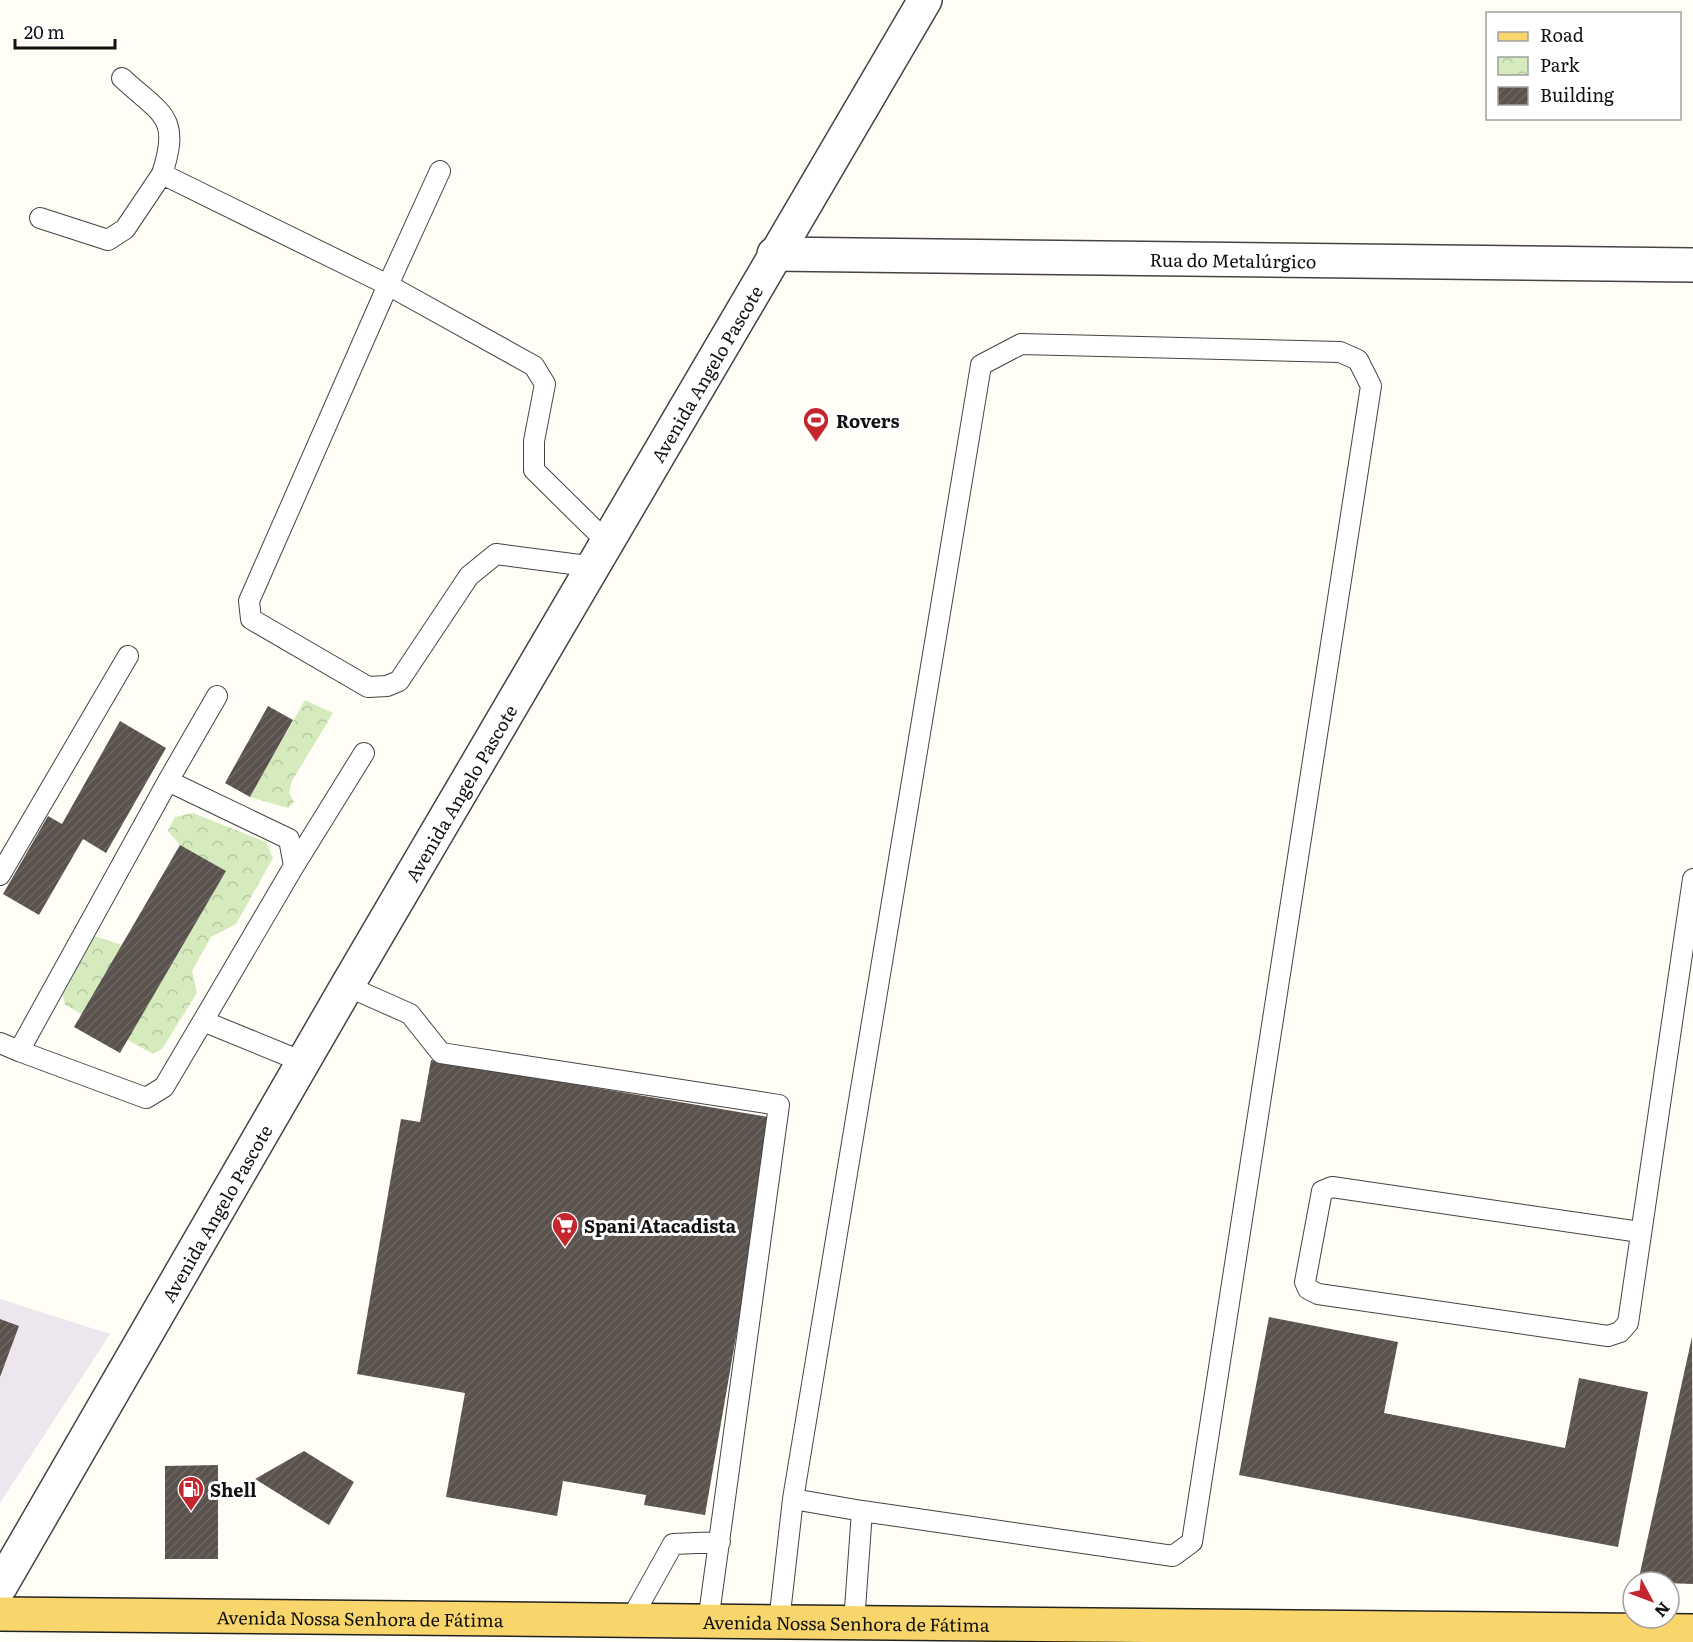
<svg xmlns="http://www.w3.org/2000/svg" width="1693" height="1642" font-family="Literata,serif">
	<defs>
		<pattern id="park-crowns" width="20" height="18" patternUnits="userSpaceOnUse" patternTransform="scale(1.5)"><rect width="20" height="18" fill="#d5ebbd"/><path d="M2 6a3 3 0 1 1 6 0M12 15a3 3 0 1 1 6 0" fill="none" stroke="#b6c8a1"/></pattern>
		<pattern id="building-hatch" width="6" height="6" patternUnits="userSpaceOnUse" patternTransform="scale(1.5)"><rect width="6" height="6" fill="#5a524d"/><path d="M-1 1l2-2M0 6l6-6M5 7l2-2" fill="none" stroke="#6d6662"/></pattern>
	</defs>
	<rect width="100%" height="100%" fill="#fffdf5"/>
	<path fill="#eee6ef" d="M0 1299 110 1334 0 1503Z"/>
	<path fill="url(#park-crowns)" d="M305 700 333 713 292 781 289 793 294 802 288 808 250 797Z
		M193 813 266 842 273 858 236 924 211 937 192 971 197 993 162 1049 153 1054 65 1005 63 995 95 936 122 945 180 845 168 831 175 817Z"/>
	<path fill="url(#building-hatch)" d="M268 706 293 720 250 797 225 783Z
		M120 721 166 748 106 853 83 839 39 915 3 894 48 816 62 824Z
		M180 845 226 871 120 1053 74 1027Z
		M431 1060 774 1118 705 1515 644 1505 646 1495 563 1481 557 1516 446 1497 465 1393 357 1374 401 1119 420 1122Z
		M1269 1317 1398 1342 1384 1413 1565 1448 1579 1378 1648 1392 1618 1547 1239 1475Z
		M0 1319 19 1326 0 1377Z
		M1692 1337 1693 1584 1638 1582Z
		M304 1451 354 1482 329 1525 255 1479Z
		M218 1465V1559H165V1466Z"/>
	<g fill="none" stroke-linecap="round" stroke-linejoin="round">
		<g stroke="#444" stroke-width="22">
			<path id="service" d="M122 78C162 115 181 116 162 174L388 285 249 601 251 619 368 687 387 686 399 681 469 576 496 554 595 567
				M440 171 388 285 534 366 545 384 534 441V470L608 543
				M40 218 108 240 125 229 162 174
				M168 781 217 696
				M294 866 364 753
				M0 875 128 656
				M347 986 410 1014 441 1053 779 1105 708 1622
				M0 1043 19 1051 168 781 289 839 294 866 203 1021 303 1062
				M19 1051 146 1098 164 1087 203 1021
				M1640 1232 1332 1187 1322 1191 1305 1282 1308 1289 1318 1294 1608 1336 1620 1332 1628 1323 1693 879
				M793 1499 862 1511
				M630 1621 673 1544 720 1542
				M779 1622 793 1499 981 365 1021 344 1340 352 1358 360 1371 386 1192 1542 1173 1556 862 1511 854 1623"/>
		</g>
		<g stroke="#444" stroke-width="36">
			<g id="minor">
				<path id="s1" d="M774 254 1693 265"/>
				<path id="s2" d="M0 1587 347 986 925 0"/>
			</g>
		</g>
		<g stroke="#222" stroke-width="36">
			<g id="primary">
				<path id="s3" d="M0 1614 1693 1631"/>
			</g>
		</g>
		<use href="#service" stroke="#fff" stroke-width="20"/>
		<use href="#minor" stroke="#fff" stroke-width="33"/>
		<use href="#primary" stroke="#f9d66b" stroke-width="33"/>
	</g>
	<defs>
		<g id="stadium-pin" transform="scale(1.35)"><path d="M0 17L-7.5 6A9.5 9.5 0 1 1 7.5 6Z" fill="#c4262e" stroke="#fff"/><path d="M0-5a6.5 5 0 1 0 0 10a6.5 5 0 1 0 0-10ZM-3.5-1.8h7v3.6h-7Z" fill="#fff"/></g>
		<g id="supermarket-pin" transform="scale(1.35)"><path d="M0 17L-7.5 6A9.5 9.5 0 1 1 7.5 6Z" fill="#c4262e" stroke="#fff"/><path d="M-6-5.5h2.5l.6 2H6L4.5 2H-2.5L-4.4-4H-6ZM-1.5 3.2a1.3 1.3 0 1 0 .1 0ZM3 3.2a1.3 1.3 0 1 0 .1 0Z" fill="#fff"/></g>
		<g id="fuel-pin" transform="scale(1.35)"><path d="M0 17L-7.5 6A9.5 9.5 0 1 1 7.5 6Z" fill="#c4262e" stroke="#fff"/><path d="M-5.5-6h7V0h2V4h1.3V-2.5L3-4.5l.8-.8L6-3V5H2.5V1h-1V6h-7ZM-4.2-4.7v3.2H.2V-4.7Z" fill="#fff"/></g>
	</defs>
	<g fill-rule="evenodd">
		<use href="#stadium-pin" x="816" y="420"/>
		<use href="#supermarket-pin" x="565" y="1225"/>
		<use href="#fuel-pin" x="191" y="1489"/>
	</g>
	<g text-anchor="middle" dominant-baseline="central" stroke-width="6" stroke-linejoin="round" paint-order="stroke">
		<g font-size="18" fill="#111" stroke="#fff">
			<text stroke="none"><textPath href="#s1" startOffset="459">Rua do Metalúrgico</textPath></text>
			<text stroke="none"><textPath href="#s2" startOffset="1404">Avenida Angelo Pascote</textPath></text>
			<text stroke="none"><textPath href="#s2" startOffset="918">Avenida Angelo Pascote</textPath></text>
			<text stroke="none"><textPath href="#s2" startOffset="432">Avenida Angelo Pascote</textPath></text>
			<text stroke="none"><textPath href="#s3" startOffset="360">Avenida Nossa Senhora de Fátima</textPath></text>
			<text stroke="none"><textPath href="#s3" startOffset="846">Avenida Nossa Senhora de Fátima</textPath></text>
		</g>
		<g font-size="18" font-weight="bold" fill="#111" stroke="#fff" text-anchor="start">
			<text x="836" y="420">Rovers</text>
			<text x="584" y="1225">Spani Atacadista</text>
			<text x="210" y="1489">Shell</text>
		</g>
	</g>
	<rect x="1486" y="12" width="195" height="108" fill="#ffffff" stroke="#a0a0a0" stroke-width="1.5"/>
	<rect x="1498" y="32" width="30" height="9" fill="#f9d66b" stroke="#a0a0a0" stroke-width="1.5"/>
	<text x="1540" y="42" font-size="18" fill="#111111">Road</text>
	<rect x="1498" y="57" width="30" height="18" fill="url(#park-crowns)" stroke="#a0a0a0" stroke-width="1.5"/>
	<text x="1540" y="72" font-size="18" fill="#111111">Park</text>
	<rect x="1498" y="87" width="30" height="18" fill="url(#building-hatch)" stroke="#a0a0a0" stroke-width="1.5"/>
	<text x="1540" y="102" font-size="18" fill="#111111">Building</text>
	<g transform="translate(1651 1600) rotate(131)"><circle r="28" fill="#ffffff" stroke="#a0a0a0" stroke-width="1.5"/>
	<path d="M0-4.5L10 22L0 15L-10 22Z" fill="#c4262e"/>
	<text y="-9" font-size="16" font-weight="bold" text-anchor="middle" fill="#111111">N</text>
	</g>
	<path d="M15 39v9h100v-9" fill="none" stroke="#111111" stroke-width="3"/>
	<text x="24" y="39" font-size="18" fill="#111111" stroke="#ffffff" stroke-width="4.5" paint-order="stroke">20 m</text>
</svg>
